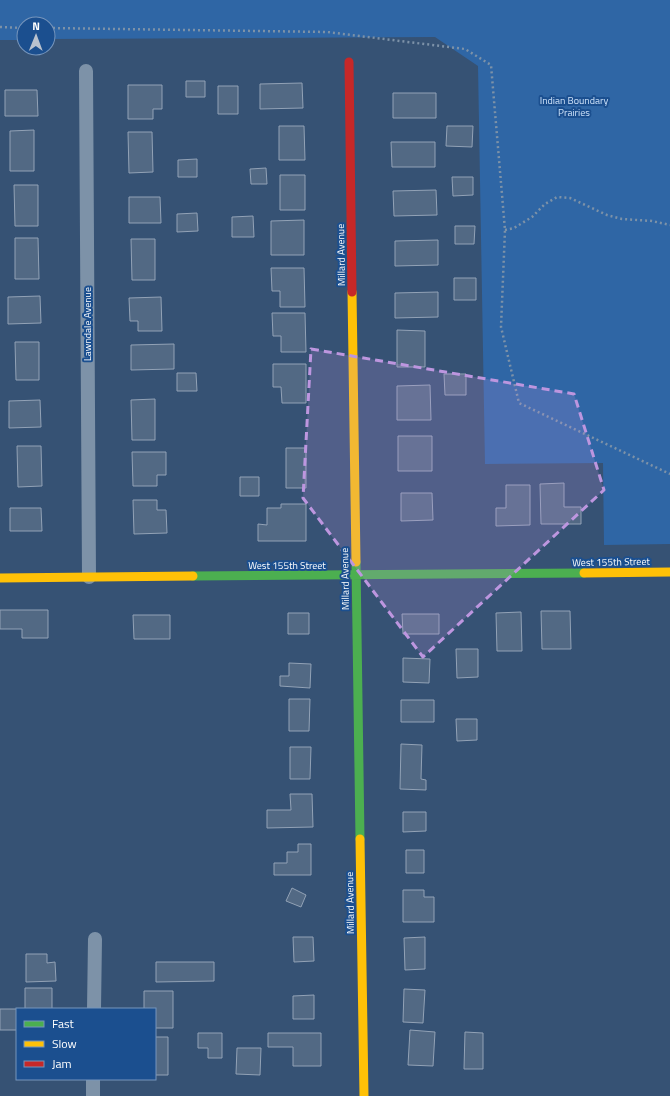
<svg xmlns="http://www.w3.org/2000/svg" width="670" height="1096" font-family="'Titillium Web',sans-serif">
	<rect width="100%" height="100%" fill="#365274"/>
	<path fill="#2f66a5" d="M0 0H670V544L604 545 603 463 485 464 478 66 435 37 48 39V24H24V40H0Z"/>
	<path fill="#526984" stroke="#92a2b6" d="M186 81H205V97H186Z
		M302 83 303 108 260 109V84Z
		M128 85H162V109H153V119H128Z
		M218 86H238V114H218Z
		M5 90H37L38 116H5Z
		M393 93H436V118H393Z
		M279 126H304L305 160H279Z
		M447 126H473L472 147 446 146Z
		M34 130V171H10V131Z
		M128 132H152L153 172 129 173Z
		M391 142H435V167H392Z
		M197 159V177H178V160Z
		M266 168 267 184H251L250 169Z
		M280 175H305V210H280Z
		M452 177H473V195L453 196Z
		M14 185H38V226H15Z
		M436 190 437 215 394 216 393 191Z
		M129 197H160L161 223H129Z
		M197 213 198 231 177 232V214Z
		M253 216 254 237H232V217Z
		M304 220V255H271V221Z
		M455 226H475L474 244H455Z
		M15 238H38L39 279H15Z
		M131 239H155V280H132Z
		M438 240V265L395 266V241Z
		M271 268H304L305 307H280V291H272Z
		M454 278H476V300H454Z
		M438 292V317L395 318V293Z
		M40 296 41 323 8 324V297Z
		M161 297 162 331H138V321H130L129 298Z
		M272 313H305L306 352H281V336H273Z
		M397 330 425 331V367H397Z
		M15 342H39V380H16Z
		M174 344V369L131 370V345Z
		M273 364H306V403H282L281 387H273Z
		M177 373H196L197 391H177Z
		M444 374H466V395H445Z
		M430 385 431 420H397V386Z
		M155 399V440H132L131 400Z
		M40 400 41 427 9 428V401Z
		M398 436H432V471H398Z
		M17 446H41L42 486 18 487Z
		M286 448H306V488H286Z
		M132 452H166V475H157V486H133Z
		M240 477H259V496H240Z
		M564 483V507H581V524H541L540 484Z
		M506 485H530V525L496 526V508H506Z
		M401 493H432L433 520 401 521Z
		M133 500H157V510H166L167 533 134 534Z
		M281 504H306V541H258V524L267 525V508H281Z
		M10 508H41L42 531H10Z
		M0 610H48V638H22V629H0Z
		M541 611H570L571 649H542Z
		M521 612 522 651H497L496 613Z
		M288 613H309V634H288Z
		M402 614H439V634H403Z
		M133 615H170V639H134Z
		M456 649H478V677L457 678Z
		M403 658 430 659 429 683 403 682Z
		M289 663 311 664 310 688 280 686V676H289Z
		M289 699H310L309 731H289Z
		M401 700H434V722H401Z
		M456 719H477V740L457 741Z
		M401 744 422 745 421 779 426 780V790L400 789Z
		M290 747H311L310 779H290Z
		M290 794H312L313 827 267 828V810H291Z
		M403 812H426V831L403 832Z
		M298 844H311V875H274V863H287V852H298Z
		M406 850H424V873H406Z
		M292 888 306 895 301 907 286 901Z
		M403 890H424V897H434V922H403Z
		M293 937H313L314 961 294 962Z
		M425 937V969L405 970 404 938Z
		M26 954H47V963L55 962 56 981 26 982Z
		M156 962H214V981L156 982Z
		M25 988H52V1009H25Z
		M404 989 425 990 423 1023 403 1022Z
		M144 991H173V1028H155V1009H144Z
		M314 995V1019H293V996Z
		M0 1009H17V1030H0Z
		M410 1030 435 1032 433 1066 408 1065Z
		M465 1032 483 1033V1069H464Z
		M198 1033H222V1058H208V1048H198Z
		M268 1033H321V1066H293V1047H268Z
		M155 1037H168V1075H155Z
		M237 1048H261L260 1075 236 1074Z"/>
	<g fill="none" stroke-linecap="round" stroke-linejoin="round">
		<path stroke="#7d92a8" stroke-width="2.5" stroke-dasharray="2 3" stroke-linecap="butt" d="M0 27 24 28
			M48 28 327 32 465 49 491 65 505 230 501 327 519 403 670 474
			M505 230 514 228 532 217 545 204 557 197 570 198 607 215 622 219 652 221 670 225"/>
		<path stroke="#7d92a8" stroke-width="14" d="M86 71 89 577
			M94 1009 95 939
			M93 1096V1079"/>
		<path stroke="#4caf50" stroke-width="9" d="M356 562 360 839
			M193 576 584 573"/>
		<path stroke="#ffc107" stroke-width="9" d="M352 292 356 562
			M584 573 670 572
			M0 578 193 576
			M360 839 364 1096"/>
		<path stroke="#c62828" stroke-width="9" d="M349 62 352 292"/>
	</g>
	<path fill="#bd96df" fill-opacity="0.2" stroke="#bd96df" stroke-width="3" stroke-dasharray="8 5" stroke-linejoin="round" d="M311 349 574 394 604 490 423 657 303 498Z"/>
	<g text-anchor="middle" dominant-baseline="central" stroke-width="4" stroke-linejoin="round" paint-order="stroke">
		<g font-size="10" fill="#cfe3fa" stroke="#1b4f8f">
			<text x="574" y="100">Indian Boundary<tspan x="574" dy="12">Prairies</tspan></text>
		</g>
		<g font-size="10" fill="#fff" stroke="#1b4f8f">
			<text transform="translate(341 255) rotate(-91)">Millard Avenue</text>
			<text transform="translate(87 324) rotate(-90)">Lawndale Avenue</text>
			<text transform="translate(611 562) rotate(-1)">West 155th Street</text>
			<text x="287" y="565">West 155th Street</text>
			<text transform="translate(345 579) rotate(-91)">Millard Avenue</text>
			<text transform="translate(350 903) rotate(-91)">Millard Avenue</text>
		</g>
	</g>
	<rect x="16" y="1008" width="140" height="72" fill="#1b4f8f" stroke="#7695bc"/>
	<rect x="24" y="1021" width="20" height="6" fill="#4caf50" stroke="#7695bc"/>
	<text x="52" y="1028" font-size="12" fill="#ffffff">Fast</text>
	<rect x="24" y="1041" width="20" height="6" fill="#ffc107" stroke="#7695bc"/>
	<text x="52" y="1048" font-size="12" fill="#ffffff">Slow</text>
	<rect x="24" y="1061" width="20" height="6" fill="#c62828" stroke="#7695bc"/>
	<text x="52" y="1068" font-size="12" fill="#ffffff">Jam</text>
	<g transform="translate(36 36) rotate(1)"><circle r="19" fill="#1b4f8f" stroke="#7695bc"/>
	<path d="M0-3L7 15L0 10L-7 15Z" fill="#b9c2ce"/>
	<text y="-6" font-size="11" font-weight="bold" text-anchor="middle" fill="#ffffff">N</text>
	</g>
</svg>
